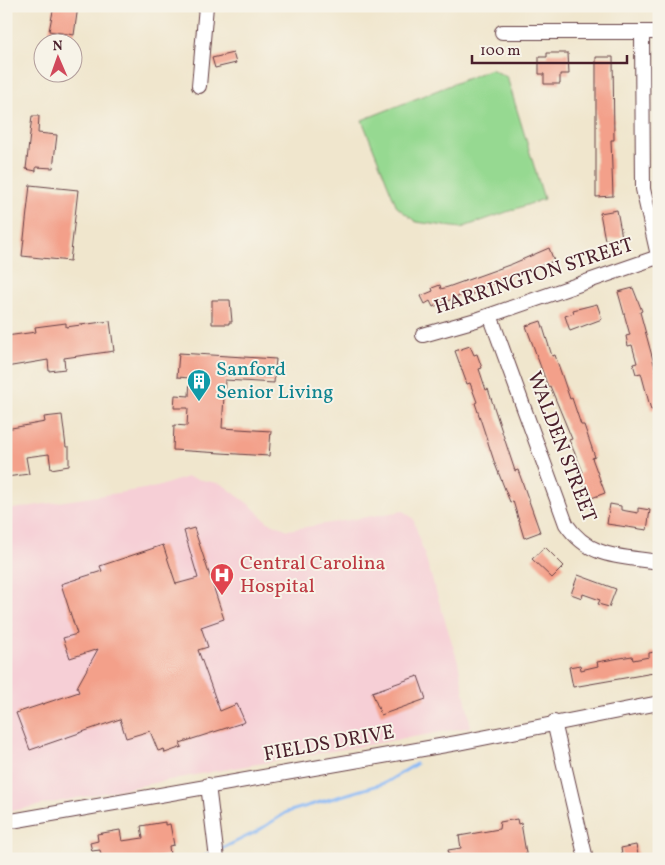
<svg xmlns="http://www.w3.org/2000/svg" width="665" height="865" font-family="Vollkorn,serif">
	<rect width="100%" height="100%" fill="#f7f3e8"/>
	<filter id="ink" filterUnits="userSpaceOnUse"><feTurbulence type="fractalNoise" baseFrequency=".02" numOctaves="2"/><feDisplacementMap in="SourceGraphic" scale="10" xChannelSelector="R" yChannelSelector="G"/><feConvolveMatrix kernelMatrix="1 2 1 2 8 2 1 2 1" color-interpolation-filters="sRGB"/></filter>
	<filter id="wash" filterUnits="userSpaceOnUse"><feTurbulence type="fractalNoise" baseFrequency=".0096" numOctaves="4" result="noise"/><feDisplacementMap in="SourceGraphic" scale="20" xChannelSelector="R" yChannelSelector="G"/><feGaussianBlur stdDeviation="1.12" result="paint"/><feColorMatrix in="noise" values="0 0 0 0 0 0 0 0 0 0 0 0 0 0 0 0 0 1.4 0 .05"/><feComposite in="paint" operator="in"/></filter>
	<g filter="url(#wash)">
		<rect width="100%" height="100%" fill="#f0e6cd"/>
		<path fill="#f6cfd6" d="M187 477 222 484 250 505 268 522 288 530 403 511 413 518 458 662 471 727 200 774 6 812V510L157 487Z"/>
		<path fill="#96d991" stroke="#707c5e" d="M491 69 507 77 544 199 461 228 416 222 397 207 362 120Z"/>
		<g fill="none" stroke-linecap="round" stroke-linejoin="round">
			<path stroke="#8abaf6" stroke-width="3" d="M219 850 256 832 287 812 385 783 416 764
				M199 859 211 853"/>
		</g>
		<g id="blocks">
			<path fill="#f3a08a" d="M54 6H78L74 35 49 31Z
				M233 53 236 63 215 68 212 58Z
				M547 53H568L569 74H560V84H544V74H539V57H547Z
				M596 57H613L614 140H611L613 196 596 197Z
				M32 116H39L38 133 57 135 53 168 36 167V171L26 169Z
				M30 185 78 190 70 261 22 256Z
				M617 210 622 237 605 240 600 213Z
				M549 248 554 261 477 289 478 292 463 297 462 295 433 307 430 301 425 304 421 296 433 291 432 288 440 285 441 289 448 287 512 264Z
				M633 288 642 311 640 312 659 382V408L651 410 641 373 636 374 633 364 637 363 632 345 628 346 626 336 630 335 618 292Z
				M212 300H230L232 322H229V324H212Z
				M597 304 602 319 570 331 565 316 574 313 573 310Z
				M110 321 114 351 64 358 65 369 49 371 48 360 6 367V336L36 332 35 327 66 323V327Z
				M541 321 552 356 555 355 570 399 572 398 581 425H584L595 457 592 458 605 493 589 499 579 474 583 472 569 440 572 439 550 386 548 387 526 326Z
				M470 346 474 355 477 354 482 368 479 369 486 390 488 389 515 471 518 470 540 532 524 538 513 501 510 502 495 464 475 403 477 402 470 383 467 384 455 351Z
				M179 353 276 359 274 383 225 380 222 428 271 431 269 456 173 450 174 425 187 426 188 408H174L175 395 189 396 190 378 177 377Z
				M62 415 66 447H69V466L51 469 49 454 26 457 29 474 6 477V429L45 422 44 417Z
				M610 504 621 506V510L638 513V508L650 510 647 530 607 524Z
				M194 528 224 619 201 627 208 647 198 650 220 711 237 704 245 722 180 743 182 747 165 753 164 749 158 751 150 731 126 738 120 719 30 750 16 713 79 692 77 687 98 649 70 658 63 638 77 634 61 584 102 571 100 566 163 545 176 584 198 578 184 531Z
				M545 547 564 566 552 578 532 559Z
				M578 575 616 589 609 607 598 604 600 600 583 594 582 598 571 594Z
				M659 651V672L573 687 569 667 580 665 581 670 598 666 597 662 620 658 632 656 633 660 649 657V653Z
				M418 676 426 699 381 715 372 692Z
				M517 819 518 824 521 823 527 859H450L448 850 461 848 459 836 499 829 500 822Z
				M165 822V825L170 824 174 845 169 846 170 855 150 859H102L100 850 92 851 90 843 98 841 97 834 120 830 122 841 143 838 141 826Z
				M636 845 639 859H623L621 848Z"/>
		</g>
	</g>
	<g filter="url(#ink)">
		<use href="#blocks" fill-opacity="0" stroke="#633d43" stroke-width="1"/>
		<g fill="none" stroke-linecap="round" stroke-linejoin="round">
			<g stroke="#633d43" stroke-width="16">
				<path id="minor" d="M502 32H659
					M642 32 643 189 659 260
					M199 86 206 6
					M490 315 566 524C590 559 620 556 659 562
					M423 335 476 320 658 257
					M554 722 586 859
					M208 785 217 859
					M6 822 457 743 659 703"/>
			</g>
			<use href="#minor" stroke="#fff" stroke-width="14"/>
		</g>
	</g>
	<defs>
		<g id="building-pin" transform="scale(1.25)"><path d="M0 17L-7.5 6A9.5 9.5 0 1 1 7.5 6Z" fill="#0f9aa8" stroke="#f7f3e8"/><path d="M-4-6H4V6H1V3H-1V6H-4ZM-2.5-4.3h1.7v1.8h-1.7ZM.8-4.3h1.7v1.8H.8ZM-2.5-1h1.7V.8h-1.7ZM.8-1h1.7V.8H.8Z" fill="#fff"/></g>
		<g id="hospital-pin" transform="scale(1.25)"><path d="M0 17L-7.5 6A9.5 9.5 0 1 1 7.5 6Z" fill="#e0444e" stroke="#f7f3e8"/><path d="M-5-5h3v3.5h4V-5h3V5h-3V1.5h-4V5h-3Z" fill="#fff"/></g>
	</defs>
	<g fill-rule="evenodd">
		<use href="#building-pin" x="199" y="381"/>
		<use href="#hospital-pin" x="222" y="575"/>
	</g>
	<g text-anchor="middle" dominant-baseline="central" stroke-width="4" stroke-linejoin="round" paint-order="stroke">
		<g font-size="20" fill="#4a1f2b" stroke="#f7f3e8">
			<text transform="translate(534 277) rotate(-18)">HARRINGTON STREET</text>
			<text transform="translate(561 447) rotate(69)">WALDEN STREET</text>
			<text transform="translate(329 744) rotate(-10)">FIELDS DRIVE</text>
		</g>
		<g font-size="20" fill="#0d838f" stroke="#f7f3e8" text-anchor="start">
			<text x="216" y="370">Sanford<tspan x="216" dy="23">Senior Living</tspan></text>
		</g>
		<g font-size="20" fill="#be3a42" stroke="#f7f3e8" text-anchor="start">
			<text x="240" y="564">Central Carolina<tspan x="240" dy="23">Hospital</tspan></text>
		</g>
	</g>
	<rect width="665" height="865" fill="none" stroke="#f7f3e8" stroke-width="25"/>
	<g transform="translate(58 58) rotate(358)"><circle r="24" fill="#f7f3e8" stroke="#b29e9c"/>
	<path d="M0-4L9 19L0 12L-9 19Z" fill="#d1495b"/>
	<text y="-8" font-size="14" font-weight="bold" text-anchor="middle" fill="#4a1f2b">N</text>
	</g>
	<path d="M472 55v8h155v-8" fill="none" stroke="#4a1f2b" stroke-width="2.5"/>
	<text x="480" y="55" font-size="15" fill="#4a1f2b" stroke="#f7f3e8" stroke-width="4" paint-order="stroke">100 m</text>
</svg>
